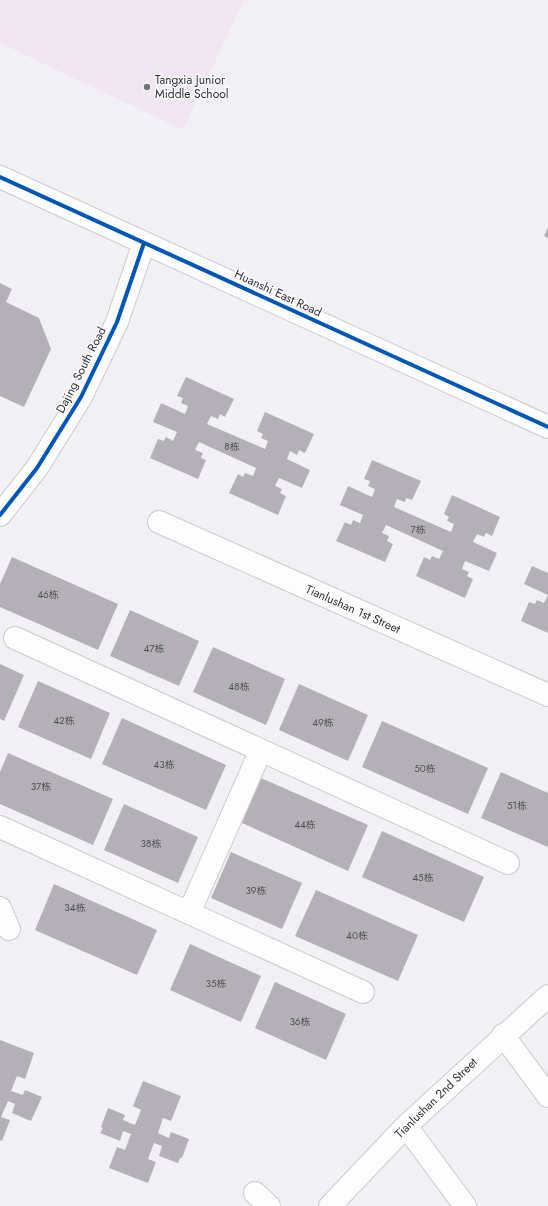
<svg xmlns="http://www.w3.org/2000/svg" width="548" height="1206" font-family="Jost,'Noto Sans SC',sans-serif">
	<rect width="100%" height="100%" fill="#f0f0f5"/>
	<path fill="#f1e7f2" d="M0 0H244L183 130 0 43Z"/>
	<path fill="#b4b0b7" d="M548 227V238L544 236Z
		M0 283 12 289 6 302 39 318 51 349 24 407 0 396Z
		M186 377 234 399 225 417 220 414 218 419 211 416 207 424 265 449 268 441 261 438 263 434 257 431 265 412 314 434 305 453 299 450 297 455 290 451 287 459 310 470 302 488 279 478 275 486 282 489 280 493 286 496 278 515 229 493 238 474 243 477 245 473 253 476 256 468 199 442 195 450 203 453 201 458 206 460 198 479 150 458 158 439 164 441 166 437 173 441 177 432 153 422 161 403 185 414 188 406 181 403 183 398 177 396Z
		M372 460 421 481 412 500 406 498 405 502 397 499 394 507 451 532 454 524 447 521 449 517 444 514 452 495 500 517 492 536 486 533 484 537 477 534 473 542 497 553 489 571 465 561 462 569 469 572 467 576 473 579 465 598 416 576 424 557 430 560 432 556 439 559 443 551 386 525 382 533 389 536 387 541 393 544 385 562 336 541 345 522 351 525 353 520 360 523 363 515 340 505 348 486 372 497 375 489 368 486 370 481 364 479Z
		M12 557 118 604 98 650 0 607V584Z
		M532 566 548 573V633L521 621 529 602 535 604 537 600 544 603 548 595 524 584Z
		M130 610 199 641 179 686 110 656Z
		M213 647 285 679 266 725 193 692Z
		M0 664 24 675 4 721 0 719Z
		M38 681 110 713 91 759 18 727Z
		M299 684 368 715 348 761 279 730Z
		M122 718 226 765 206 810 102 764Z
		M382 721 488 768 468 814 362 767Z
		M8 753 113 799 93 845 0 804V772Z
		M501 772 548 793V847L481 818Z
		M261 778 368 825 348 871 242 823Z
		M124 804 198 837 178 883 104 850Z
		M382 831 484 877 464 922 362 877Z
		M231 852 302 883 282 929 211 898Z
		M54 884 157 930 137 975 35 930Z
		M316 890 418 935 398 981 295 936Z
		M190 944 261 976 241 1022 170 990Z
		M275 982 346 1014 326 1060 255 1028Z
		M0 1040 34 1053 25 1079 17 1076 11 1091 23 1095 25 1090 42 1097 31 1121 12 1113 15 1104 8 1101 1 1117 10 1120 2 1141 0 1140Z
		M143 1081 181 1096 171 1121 163 1118 158 1133 169 1138 171 1132 189 1139 182 1158H180L178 1163 159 1156 162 1146 154 1143 148 1159 156 1162 148 1183 109 1168 117 1147 125 1150 131 1134 123 1131 120 1141 100 1133 103 1128 101 1127 108 1108 125 1115 123 1120 135 1125 141 1110 133 1106Z"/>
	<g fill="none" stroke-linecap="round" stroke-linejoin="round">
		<g stroke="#cbcbcf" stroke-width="24">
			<path id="minor" d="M0 177 548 427
				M0 515 37 468 81 397 117 322 144 243
				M159 522 548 695
				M15 638 508 863
				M0 827 363 992
				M0 908 9 929
				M189 913 261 750
				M503 1035 548 1096
				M406 1126 465 1206
				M255 1193 269 1206
				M330 1206 406 1126 548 996"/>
		</g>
		<use href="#minor" stroke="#fdfdfe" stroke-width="22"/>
		<g stroke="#fcfdfe" stroke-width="6">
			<path id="cycleway" d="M0 177 548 427
				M0 515 37 468 81 397 117 322 144 243"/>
		</g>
		<use href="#cycleway" stroke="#0057b8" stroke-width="4"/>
	</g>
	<circle fill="#727376" stroke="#fcfdfe" stroke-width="1.5" cx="147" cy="87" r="4"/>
	<g text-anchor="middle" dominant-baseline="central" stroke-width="3" stroke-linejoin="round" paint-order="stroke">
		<g font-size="10" fill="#504f53">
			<text x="232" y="446">8栋</text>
			<text x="418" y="529">7栋</text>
			<text x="48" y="594">46栋</text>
			<text x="154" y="648">47栋</text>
			<text x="239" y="686">48栋</text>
			<text x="64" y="720">42栋</text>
			<text x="323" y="722">49栋</text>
			<text x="164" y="764">43栋</text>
			<text x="425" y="768">50栋</text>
			<text x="41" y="786">37栋</text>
			<text x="517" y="805">51栋</text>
			<text x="305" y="824">44栋</text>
			<text x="151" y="843">38栋</text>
			<text x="423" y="877">45栋</text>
			<text x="256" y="890">39栋</text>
			<text x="75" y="907">34栋</text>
			<text x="357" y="935">40栋</text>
			<text x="216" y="983">35栋</text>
			<text x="300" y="1021">36栋</text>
		</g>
		<g font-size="12" fill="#2e2f32" stroke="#fcfdfe" text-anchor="start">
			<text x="155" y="80">Tangxia Junior<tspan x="155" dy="14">Middle School</tspan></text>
		</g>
		<g font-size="12" fill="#2e2f32" stroke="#fcfdfe">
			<text transform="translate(278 293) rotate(25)">Huanshi East Road</text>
			<text transform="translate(81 370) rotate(-63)">Dajing South Road</text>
			<text transform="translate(353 609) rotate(24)">Tianlushan 1st Street</text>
			<text transform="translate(436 1098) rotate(-44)">Tianlushan 2nd Street</text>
		</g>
	</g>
</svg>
